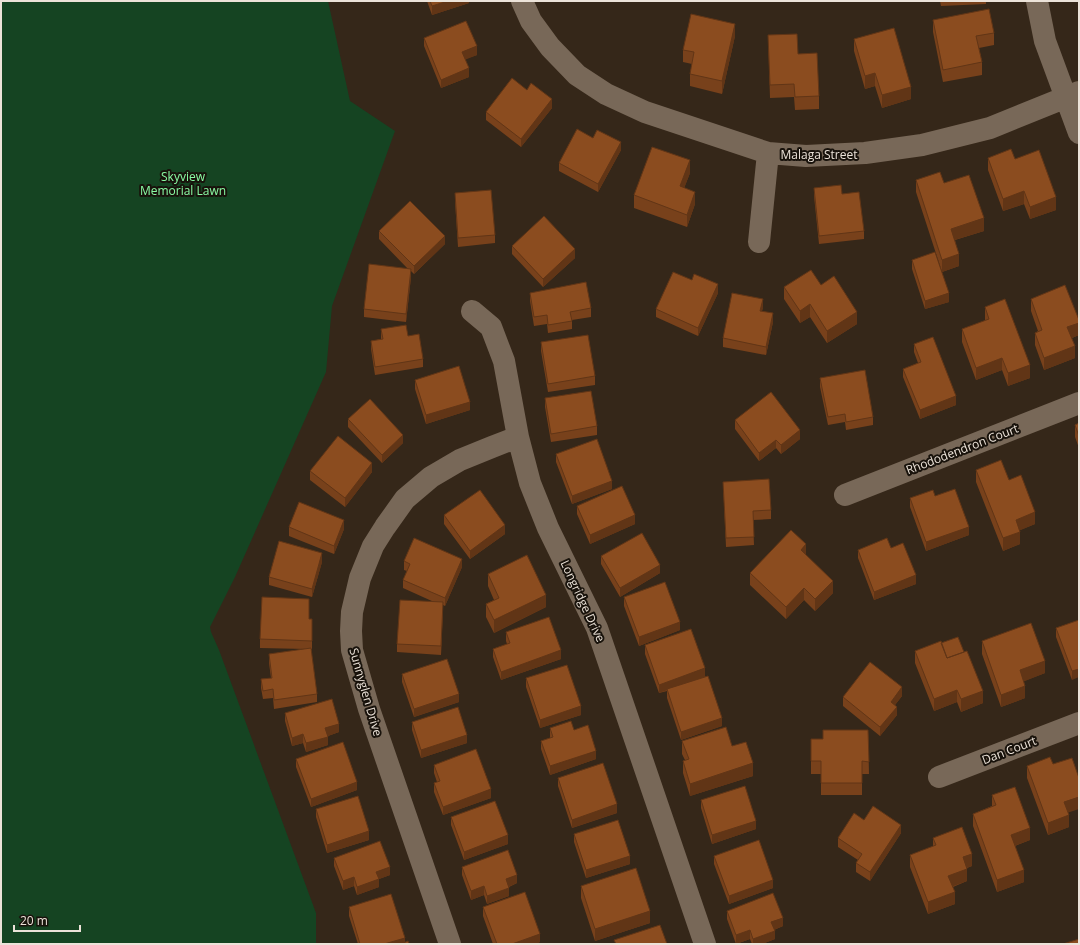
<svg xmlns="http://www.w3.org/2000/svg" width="1080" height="945" font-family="'Open Sans',sans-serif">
	<rect width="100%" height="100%" fill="#352719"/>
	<path fill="#154422" d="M1 1H328L350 101 395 131 332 306 326 372 235 577 210 627 211 632 219 650 316 913V944H1Z"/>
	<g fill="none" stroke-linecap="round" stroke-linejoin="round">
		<path stroke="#786858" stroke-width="22" d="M522 1 531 21 550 47 577 75 606 94 645 112 768 153 806 156 865 153 922 145 990 128 1079 92
			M1037 1 1045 41 1079 133
			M759 242 768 153
			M472 311 491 327 504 361 518 437 530 483 548 528 597 628 705 944
			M845 495 1079 403
			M939 777 1079 723
			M450 944 369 709 352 650 351 631 352 612 360 578 373 546 385 527 405 499 431 477 460 460 492 447 518 437"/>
	</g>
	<path fill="#78411b" d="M427 1H469V3L432 15Z
		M940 1H986V4L941 6Z
		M933 20 994 33V45L979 48 982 62V75L943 82 933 32Z
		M768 35 798 54 819 96V109L795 110 794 97 770 98Z
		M735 36 722 94 690 86V74L692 64 683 62V50Z
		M424 38 477 55 465 59 469 77 441 88 424 46Z
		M854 39 911 99 882 108 875 86 865 89 854 51Z
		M527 90 552 108 521 147 486 120V112Z
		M593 138 621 150 598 192 559 171V163Z
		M988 158 1015 159 1056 210 1030 219 1024 204 1003 211 988 170Z
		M690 173 684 188 695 204 687 227 634 208V195Z
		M916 180 944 183 984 231 955 240 959 266 942 272 916 192Z
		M814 188 842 194 864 231V239L819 244 814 196Z
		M455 193 495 235V243L458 247 455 201Z
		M379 231 445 244 414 274 411 271V277L406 322 364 317V309L408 269 379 239Z
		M512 246 575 258 543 287 512 254Z
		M912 260 949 302 925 309 912 269Z
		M821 285 857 324 827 343 810 317 800 323 784 299V287Z
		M530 293 591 308V317L572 320V329L548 333 547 324 534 326 530 301Z
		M718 293 698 336 656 317V309Z
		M1031 299 1079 320V335L1072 338 1075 358 1044 370 1035 345V333L1038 331 1031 311Z
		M763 307 762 311 773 322 766 355 723 347V338Z
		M985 307 1030 378 1008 386 1002 370 976 380 962 342V329L985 321Z
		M381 329 423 359V367L375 375 371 349V341L381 339Z
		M541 342 595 376V385L548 392 541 351Z
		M914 344 956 405 920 419 903 377V369L918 363 914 352Z
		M820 378 873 417V425L846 430 845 422 828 425 820 387Z
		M415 380 470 410 426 424 415 389Z
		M545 398 597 426V435L551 442 545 407Z
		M348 419 403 443 382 463 348 427Z
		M735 420 800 439 781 454 776 448 759 461 735 429Z
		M1079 423V448L1075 437V425Z
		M556 454 612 489 572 504 556 462Z
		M976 470 1009 480 1035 524 1020 530V544L1003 551 976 482Z
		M310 471 372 472 345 507 310 480Z
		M723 482 771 510V519L753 520 754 545 726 547Z
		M935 496 969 535 926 551 910 507V498Z
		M577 506 635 524 590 544 577 514Z
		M444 515 505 534 470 559 444 524Z
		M289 527 344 529 334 554 289 536Z
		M858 550 916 584 874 600 858 558Z
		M601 556 660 573 620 597 601 564Z
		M806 556 833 593 815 611 804 600 786 619 750 585V573Z
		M404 561 462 567 445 606 443 605 441 655 397 652V644L434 602 403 588V580L407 571 404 570Z
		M322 562 312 597 269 585V577Z
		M488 574 546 607 494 633 486 617V604L494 600 488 586Z
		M624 597 680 630 639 646 624 606Z
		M309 619H312V649H311L317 694V702L274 709 273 698 263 699 261 688V679L271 678 269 663V654L306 649 260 648V639Z
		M1079 620 1072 680 1056 637V628Z
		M506 632 561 659 501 680 493 657V649L507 644 506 641Z
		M982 641 1045 673 1024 681 1025 698 1001 707 982 654Z
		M941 643 983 703 961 712 957 702 934 711 915 663V651Z
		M645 645 705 676 722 726 681 740 667 698V691L659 693 645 654Z
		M402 674 459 702 414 717 402 682Z
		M526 678 581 715 540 728 526 687Z
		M902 696 895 705 897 715 880 736 843 706V697Z
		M285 713 339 732 328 736V745L306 752 303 743 292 746 285 721Z
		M412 722 467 743 421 758 412 730Z
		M550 728 596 759 550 775 541 749V741L550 738Z
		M868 730 869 774H862V795H821V774H811V739H823Z
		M682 741 732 746 753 776 690 796 683 773V761L685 760 682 754Z
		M296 759 357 790 311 807 296 767Z
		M434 765 491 798 443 815 434 792V783L437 782 434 773Z
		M1027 766 1068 813 1069 827 1048 835 1027 778Z
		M558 778 617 813 572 828 558 786Z
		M992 795 1030 840 1015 846 1024 882 997 892 973 826V814L992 806Z
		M701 800 756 829 712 844 701 808Z
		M316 809 369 840 327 853 316 817Z
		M451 817 508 844 464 860 451 825Z
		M864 820 901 833 870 881 856 872V863L858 860 838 847V838Z
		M574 834 630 864 586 878 574 842Z
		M933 838 972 866 967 868V881L953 887 955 904 928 914 910 867V855L933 847Z
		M714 856 773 888 729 904 714 864Z
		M334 858 390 875 379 879V887L357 895 354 886 343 890 334 866Z
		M462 867 517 883 509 887V896L487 904 484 895 471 900 462 875Z
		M581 886 650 923 595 941 581 898Z
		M349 907 405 943 409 944H358L349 916Z
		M483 907 540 942 535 944H493L483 916Z
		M727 911 783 926 774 930 775 939 762 944H752L750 939 736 944 727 919Z"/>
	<path fill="#613516" d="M448 1H469V3L432 15V6Z
		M735 24V36L722 94V81Z
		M477 46V55L462 61V52Z
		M469 68V77L441 88V80Z
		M875 73V86L865 89V76Z
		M911 87V99L882 108V95Z
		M552 99V108L521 147V139Z
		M621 142V150L598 192V184Z
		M690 160V173L680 199V186Z
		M1024 191V204L1003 211V199Z
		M695 192V204L687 227V215Z
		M1056 197V210L1030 219V207Z
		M984 218V231L951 241V229Z
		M445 236V244L414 274V266Z
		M575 249V258L543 287V279Z
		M959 254V266L942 272V260Z
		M411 269V277L406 322V314Z
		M718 284V293L698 336V328Z
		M949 293V302L925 309V301Z
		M763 299V307L760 319V311Z
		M810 304V317L800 323V311Z
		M857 312V324L827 343V331Z
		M773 313V322L766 355V347Z
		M1079 323V335L1067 340V327Z
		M1075 346V358L1044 370V358Z
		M1002 358V370L976 380V368Z
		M1030 365V378L1008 386V373Z
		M956 396V405L920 419V410Z
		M470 402V410L426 424V415Z
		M800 430V439L781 454V445Z
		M403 435V443L382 463V455Z
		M776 440V448L759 461V453Z
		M372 463V472L345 507V498Z
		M612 481V489L572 504V496Z
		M1035 512V524L1016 532V520Z
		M635 515V524L590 544V535Z
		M344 520V529L334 554V546Z
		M505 525V534L470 559V551Z
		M969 527V535L926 551V542Z
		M1020 532V544L1003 551V538Z
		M806 544V557L801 550Z
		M322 553V562L312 597V589Z
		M462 559V567L445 606V598Z
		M660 565V573L620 597V588Z
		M916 575V584L874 600V592Z
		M833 581V593L815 611V599Z
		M804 588V600L786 619V607Z
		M546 595V607L494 633V620Z
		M443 602V610L441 655V646Z
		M680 622V630L639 646V637Z
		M561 650V659L501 680V672Z
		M1045 661V673L1020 683V670Z
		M705 668V677L659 693V685Z
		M1079 669V677L1072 680V671Z
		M1025 686V698L1001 707V695Z
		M902 687V696L891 710V702Z
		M957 690V702L934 711V699Z
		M983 691V703L961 712V699Z
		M459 694V702L414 717V709Z
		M581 706V715L540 728V720Z
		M897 707V715L880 736V727Z
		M722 718V726L681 740V732Z
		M339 724V732L325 737V728Z
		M303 734V743L292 746V738Z
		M467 735V743L421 758V750Z
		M328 737V745L306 752V743Z
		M596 751V759L550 775V766Z
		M753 763V776L690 796V784Z
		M357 782V790L311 807V799Z
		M491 789V798L443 815V807Z
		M1079 797V809L1064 814V802Z
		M617 804V813L572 828V820Z
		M1069 815V827L1048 835V823Z
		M756 821V829L712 844V835Z
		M901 825V833L870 881V872Z
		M1030 828V840L1011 847V835Z
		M369 831V840L327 853V845Z
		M508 835V844L464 860V852Z
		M972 854V866L963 869V857Z
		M630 856V864L586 878V870Z
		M390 867V875L379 879V887L357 895V887L376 872Z
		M967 869V881L948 888V876Z
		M1024 870V882L997 892V880Z
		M517 875V883L506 888V879Z
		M354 877V886L343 890V881Z
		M773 880V888L729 904V896Z
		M484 886V895L471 900V891Z
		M509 888V896L487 904V896Z
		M955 892V904L928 914V902Z
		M650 911V923L595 941V929Z
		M783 918V926L771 931V922Z
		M750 930V939L736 944V935Z
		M775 931V939L762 944H753V939Z
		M540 934V942L535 944H512Z
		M405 938V944H384Z"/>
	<path fill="#8b4c1f" stroke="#613516" d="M430 1H448L432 6Z
		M989 9 994 33 976 36 982 62 943 70 933 20Z
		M691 14 735 24 722 81 690 74 694 52 683 50Z
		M466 21 477 46 462 52 469 68 441 80 424 38Z
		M894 28 911 87 882 95 875 73 865 76 854 39Z
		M797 34 798 54 817 53 819 96 795 97 794 84 770 85 768 35Z
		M512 78 527 90 531 83 552 99 521 139 486 112Z
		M577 129 593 138 597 130 621 142 598 184 559 163Z
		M652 147 690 160 680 186 695 192 687 215 634 195Z
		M1011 149 1015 159 1039 150 1056 197 1030 207 1024 191 1003 199 988 158Z
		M940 172 944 183 969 175 984 218 951 229 959 254 942 260 916 180Z
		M841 185 842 194 859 192 864 231 819 236 814 188Z
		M491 190 495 235 458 238 455 193Z
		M410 201 445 236 414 266 379 231Z
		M544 216 575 249 543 279 512 246Z
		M935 252 949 293 925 301 912 260Z
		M369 264 411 269 406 314 364 309Z
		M811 270 821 285 834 276 857 312 827 331 810 304 800 311 784 287Z
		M673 272 692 280 694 274 718 284 698 328 656 309Z
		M586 282 591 308 570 312 572 321 548 325 547 315 534 317 530 293Z
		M1065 285 1079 320V323L1067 327 1075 346 1044 358 1035 333 1042 330 1031 299Z
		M732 293 763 299 760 311 773 313 766 347 723 338Z
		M1005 299 1030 365 1008 373 1002 358 976 368 962 329 989 319 985 307Z
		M406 325 408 336 419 334 423 359 375 367 371 341 383 339 381 329Z
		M588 335 595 376 548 384 541 342Z
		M933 337 956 396 920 410 903 369 921 362 914 344Z
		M459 366 470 402 426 415 415 380Z
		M865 370 873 417 846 422 845 414 828 417 820 378Z
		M591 391 597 426 551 434 545 398Z
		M771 392 800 430 781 445 776 440 759 453 735 420Z
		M370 399 403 435 382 455 348 419Z
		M1079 423V436L1075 425Z
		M338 436 372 463 345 498 310 471Z
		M597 439 612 481 572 496 556 454Z
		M1001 460 1009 480 1021 475 1035 512 1016 520 1020 532 1003 538 976 470Z
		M769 479 771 510 753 511 754 537 726 538 723 482Z
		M622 486 635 515 590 535 577 506Z
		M955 489 969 527 926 542 910 498 933 490 935 496Z
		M480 490 505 525 470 551 444 515Z
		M299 502 344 520 334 546 289 527Z
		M791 530 806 544 801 550 833 581 815 599 804 588 786 607 750 573Z
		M642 533 660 565 620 588 601 556Z
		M414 538 462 559 445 598 403 580 410 564 404 561Z
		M887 538 891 548 903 543 916 575 874 592 858 550Z
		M279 541 322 553 312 589 269 577Z
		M527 555 546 595 494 620 486 604 499 598 488 574Z
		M665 582 680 622 639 637 624 597Z
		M262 597 309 599V619H312V641L260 639Z
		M400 600 443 602 441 646 397 644Z
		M549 617 561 650 501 672 493 649 510 643 506 632Z
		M1079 620V669L1072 671 1056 628Z
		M1031 623 1045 661 1020 670 1025 686 1001 695 982 641Z
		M691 629 705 668 659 685 645 645Z
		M958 637 964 652 947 658 941 643Z
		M941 641 947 658 967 651 983 691 961 699 957 690 934 699 915 651Z
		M311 648 317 694 274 700 273 689 263 691 261 679 272 678 269 654Z
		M447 659 459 694 414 709 402 674Z
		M870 662 902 687 891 702 897 707 880 727 843 697Z
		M567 665 581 706 540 720 526 678Z
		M708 676 722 718 681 732 667 689Z
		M332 699 339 724 325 728 328 737 306 743 303 734 292 738 285 713Z
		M458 707 467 735 421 750 412 722Z
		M571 721 574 730 588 725 596 751 550 766 541 741 553 737 550 728Z
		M726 727 732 746 746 742 753 763 690 784 683 761 689 759 682 741Z
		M823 730H868L869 762 862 761V783H821V761H811V739H823Z
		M343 742 357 782 311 799 296 759Z
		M476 749 491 789 443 807 434 783 440 781 434 765Z
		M1050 757 1053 764 1072 758 1079 778V797L1064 802 1069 815 1048 823 1027 766Z
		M603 763 617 804 572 820 558 778Z
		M745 786 756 821 712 835 701 800Z
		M1015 787 1030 828 1011 835 1024 870 997 880 973 814 996 805 992 795Z
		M358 796 369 831 327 845 316 809Z
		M495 801 508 835 464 852 451 817Z
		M873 806 901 825 870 872 856 863 862 854 838 838 854 813 864 820Z
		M618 820 630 856 586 870 574 834Z
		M962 827 972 854 963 857 967 869 948 876 955 892 928 902 910 855 936 845 933 838Z
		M759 840 773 880 729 896 714 856Z
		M380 841 390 867 376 872 379 879 357 887 354 877 343 881 334 858Z
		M508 850 517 875 506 879 509 888 487 896 484 886 471 891 462 867Z
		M636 868 650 911 595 929 581 886Z
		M525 892 540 934 512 944H497L483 907Z
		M773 893 783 918 771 922 775 931 753 939 750 930 736 935 727 911Z
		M391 894 405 938 384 944H360L349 907Z
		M660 925 667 944H616L614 940Z
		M1079 939V944H1063Z
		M408 941 409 944H401Z"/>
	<g text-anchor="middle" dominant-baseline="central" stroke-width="4" stroke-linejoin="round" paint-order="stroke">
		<g font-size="12" fill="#ece3d9" stroke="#18120b">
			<text x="819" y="154">Malaga Street</text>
			<text transform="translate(962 449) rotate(-21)">Rhododendron Court</text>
			<text transform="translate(583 601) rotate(65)">Longridge Drive</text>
			<text transform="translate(366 692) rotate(74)">Sunnyglen Drive</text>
			<text transform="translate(1009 750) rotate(-21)">Dan Court</text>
		</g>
		<g font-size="12" fill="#89faa3" stroke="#18120b">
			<text x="183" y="176">Skyview<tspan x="183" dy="14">Memorial Lawn</tspan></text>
		</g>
	</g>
	<rect width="1080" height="945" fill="none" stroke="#ece3d9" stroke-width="4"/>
	<path d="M14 925v6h66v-6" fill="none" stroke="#ece3d9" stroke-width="2"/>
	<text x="20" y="925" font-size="12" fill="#ece3d9" stroke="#18120b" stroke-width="3" paint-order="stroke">20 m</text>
</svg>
